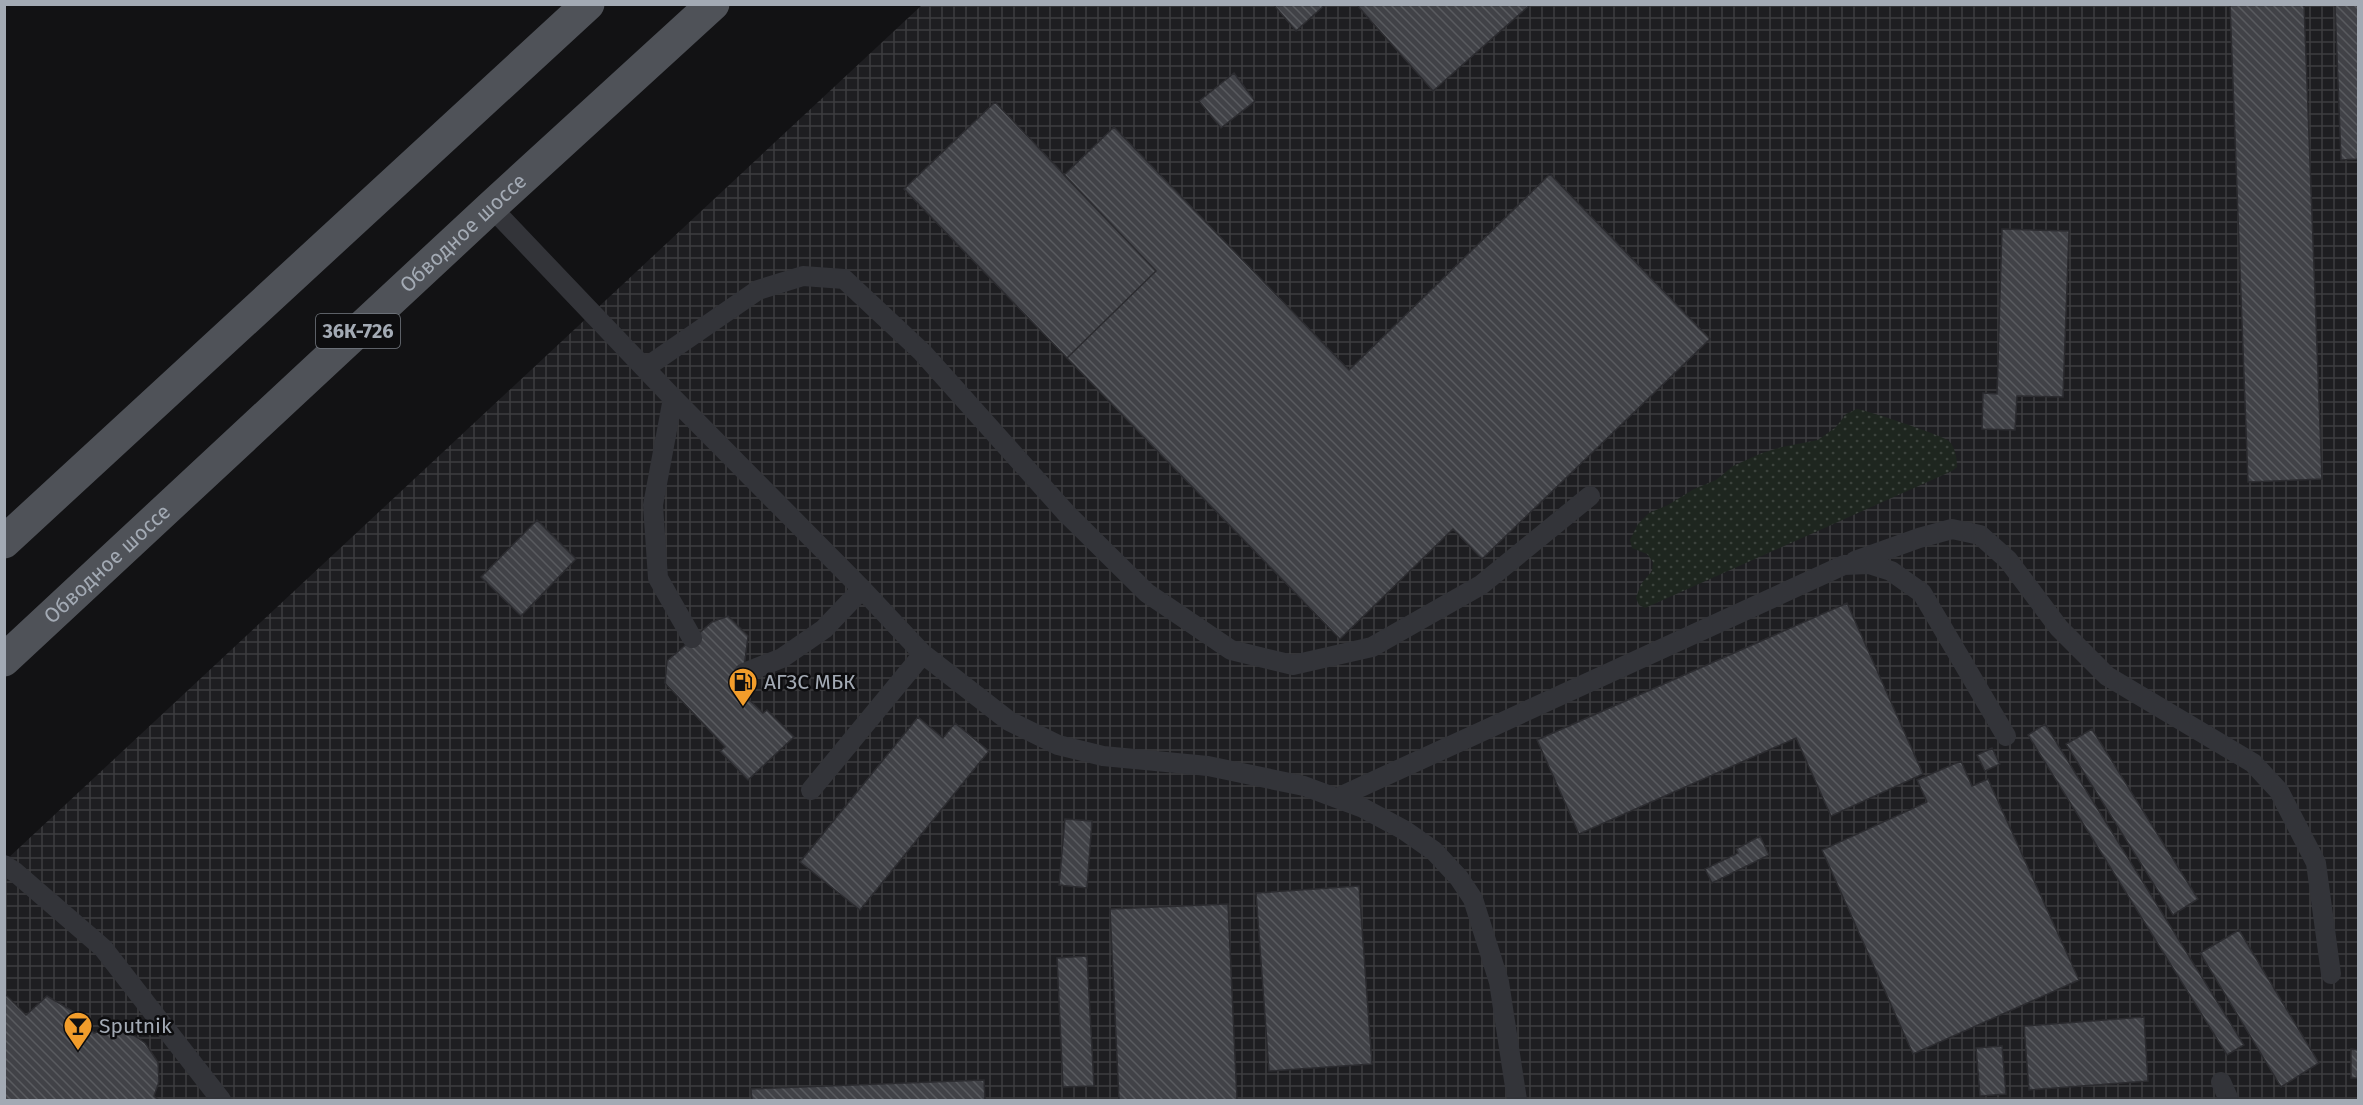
<svg xmlns="http://www.w3.org/2000/svg" width="2363" height="1105" font-family="'Fira Sans',sans-serif">
	<defs>
		<pattern id="industrial-grid" width="8" height="8" patternUnits="userSpaceOnUse" patternTransform="scale(1.5)"><rect width="8" height="8" fill="#1e1e21"/><path d="M0 4h8M4 0v8" fill="none" stroke="#3c3c3f"/></pattern>
		<pattern id="green-dots" width="8" height="8" patternUnits="userSpaceOnUse" patternTransform="scale(1.5)"><rect width="8" height="8" fill="#1e261f"/><path d="M2 2h.1M6 6h.1" fill="none" stroke="#3c433d" stroke-width="1.8" stroke-linecap="round"/></pattern>
		<pattern id="building-back-hatch" width="6" height="6" patternUnits="userSpaceOnUse" patternTransform="scale(1.5)"><rect width="6" height="6" fill="#414247"/><path d="M-1 5l2 2M0 0l6 6M5-1l2 2" fill="none" stroke="#595b5f"/></pattern>
	</defs>
	<rect width="100%" height="100%" fill="#121214"/>
	<path fill="url(#industrial-grid)" d="M922 5H2358V1100H5V861Z"/>
	<path fill="url(#green-dots)" d="M1857 409C1866 410 1944 436 1949 441 1955 447 1957 458 1957 467L1952 471 1645 608 1639 605 1636 598 1641 584 1652 571 1653 562 1647 554 1632 548 1630 540 1638 524 1649 513 1668 505 1694 489 1716 480 1733 466 1762 453 1782 447 1818 440 1836 427 1846 414Z"/>
	<path fill="url(#building-back-hatch)" stroke="#2c2c30" stroke-width="1.5" d="M1273 4H1326L1296 31Z
		M1356 4H1531L1433 91Z
		M2230 4H2304L2322 479 2248 482Z
		M2335 4H2358V159L2341 160Z
		M1234 73 1255 101 1221 128 1199 101Z
		M995 102 1156 271 1067 358 904 189Z
		M1114 127 1349 370 1550 174 1710 339 1482 559 1453 529 1340 639 1067 358 1156 271 1064 175Z
		M2002 229 2069 231 2063 397 2017 396 2015 430 1982 429 1983 393 1997 394Z
		M537 520 576 559 521 616 481 577Z
		M1847 603 1923 774 1831 816 1796 738 1579 834 1537 740Z
		M728 616 748 636 741 692 763 713 767 710 794 737 748 780 720 751 725 747 665 683 667 661 712 622Z
		M918 717 943 738 955 723 989 751 860 910 800 862Z
		M2045 724 2244 1045 2227 1055 2028 735Z
		M2092 729 2198 899 2173 915 2066 744Z
		M1992 748 2000 764 1985 771 1977 755Z
		M1961 761 1972 786 1988 779 2079 980 1913 1054 1822 850 1927 802 1917 780Z
		M1065 819 1092 821 1087 888 1059 885Z
		M1760 836 1769 855 1712 883 1705 869 1738 853 1736 849Z
		M1359 886 1372 1064 1269 1071 1256 893Z
		M1228 904 1237 1100H1119L1110 909Z
		M2239 930 2319 1063 2281 1087 2200 953Z
		M1087 956 1094 1086 1063 1087 1057 958Z
		M4 993 26 1015 47 996 76 1013 94 1033 107 1028 126 1030 145 1043 158 1062 159 1082 154 1096 159 1100H4Z
		M2144 1017 2148 1081 2029 1090 2024 1026Z
		M2002 1046 2006 1094 1980 1096 1976 1048Z
		M2351 1049 2358 1050V1078H2351Z
		M984 1080 985 1100H752L751 1089Z"/>
	<g fill="none" stroke-linecap="round" stroke-linejoin="round">
		<path stroke="#333439" stroke-width="20" d="M491 207 673 398 862 589 923 654 1009 721 1058 745 1103 756 1208 766 1304 786 1363 808 1404 830 1434 851 1459 878 1473 899 1499 982 1517 1100
			M645 368 758 290 803 276 844 279 922 352 1067 514 1147 593 1231 650 1293 665 1372 647 1481 585 1590 496
			M673 398 653 505 658 578 692 638
			M1855 561 1919 538 1952 529 1980 535 2008 560 2059 628 2107 676 2253 763 2279 791 2316 863 2331 974
			M744 673 782 658 824 629 862 589
			M811 790 923 654
			M1337 798 1844 565 1869 564 1891 571 1922 593 2006 736
			M4 865 15 872 103 948 221 1100
			M2221 1082 2229 1100"/>
		<g stroke="#4f5258" stroke-width="33">
			<path d="M4 542 588 4"/>
			<path id="s1" d="M4 660 491 207 713 4"/>
		</g>
	</g>
	<defs>
		<g id="fuel-pin" transform="scale(1.5)"><path d="M0 17L-7.5 6A9.5 9.5 0 1 1 7.5 6Z" fill="#f29d2b" stroke="#0d0d0f"/><path d="M-5.5-6h7V0h2V4h1.3V-2.5L3-4.5l.8-.8L6-3V5H2.5V1h-1V6h-7ZM-4.2-4.7v3.2H.2V-4.7Z" fill="#111"/></g>
		<g id="bar-pin" transform="scale(1.5)"><path d="M0 17L-7.5 6A9.5 9.5 0 1 1 7.5 6Z" fill="#f29d2b" stroke="#0d0d0f"/><path d="M-6-5H6L.8 .8V4.5H3.5V6h-7V4.5H-.8V.8Z" fill="#111"/></g>
	</defs>
	<g fill-rule="evenodd">
		<use href="#fuel-pin" x="743" y="682"/>
		<use href="#bar-pin" x="78" y="1026"/>
	</g>
	<g text-anchor="middle" dominant-baseline="central" stroke-width="5" stroke-linejoin="round" paint-order="stroke">
		<rect fill="#0d0d0f" stroke="#767b82" stroke-width="1.5" x="316" y="314" width="84" height="34" rx="4.5"/>
		<g font-size="20" font-weight="bold" fill="#a3aab4">
			<text x="358" y="331">36К-726</text>
		</g>
		<g font-size="21" fill="#a3aab4" stroke="#0d0d0f">
			<text stroke="none"><textPath href="#s1" startOffset="627">Обводное шоссе</textPath></text>
			<text stroke="none"><textPath href="#s1" startOffset="141">Обводное шоссе</textPath></text>
		</g>
		<g font-size="21" fill="#a3aab4" stroke="#0d0d0f" text-anchor="start">
			<text x="764" y="682">АГЗС МБК</text>
			<text x="99" y="1026">Sputnik</text>
		</g>
	</g>
	<rect width="2363" height="1105" fill="none" stroke="#a3aab4" stroke-width="12"/>
</svg>
